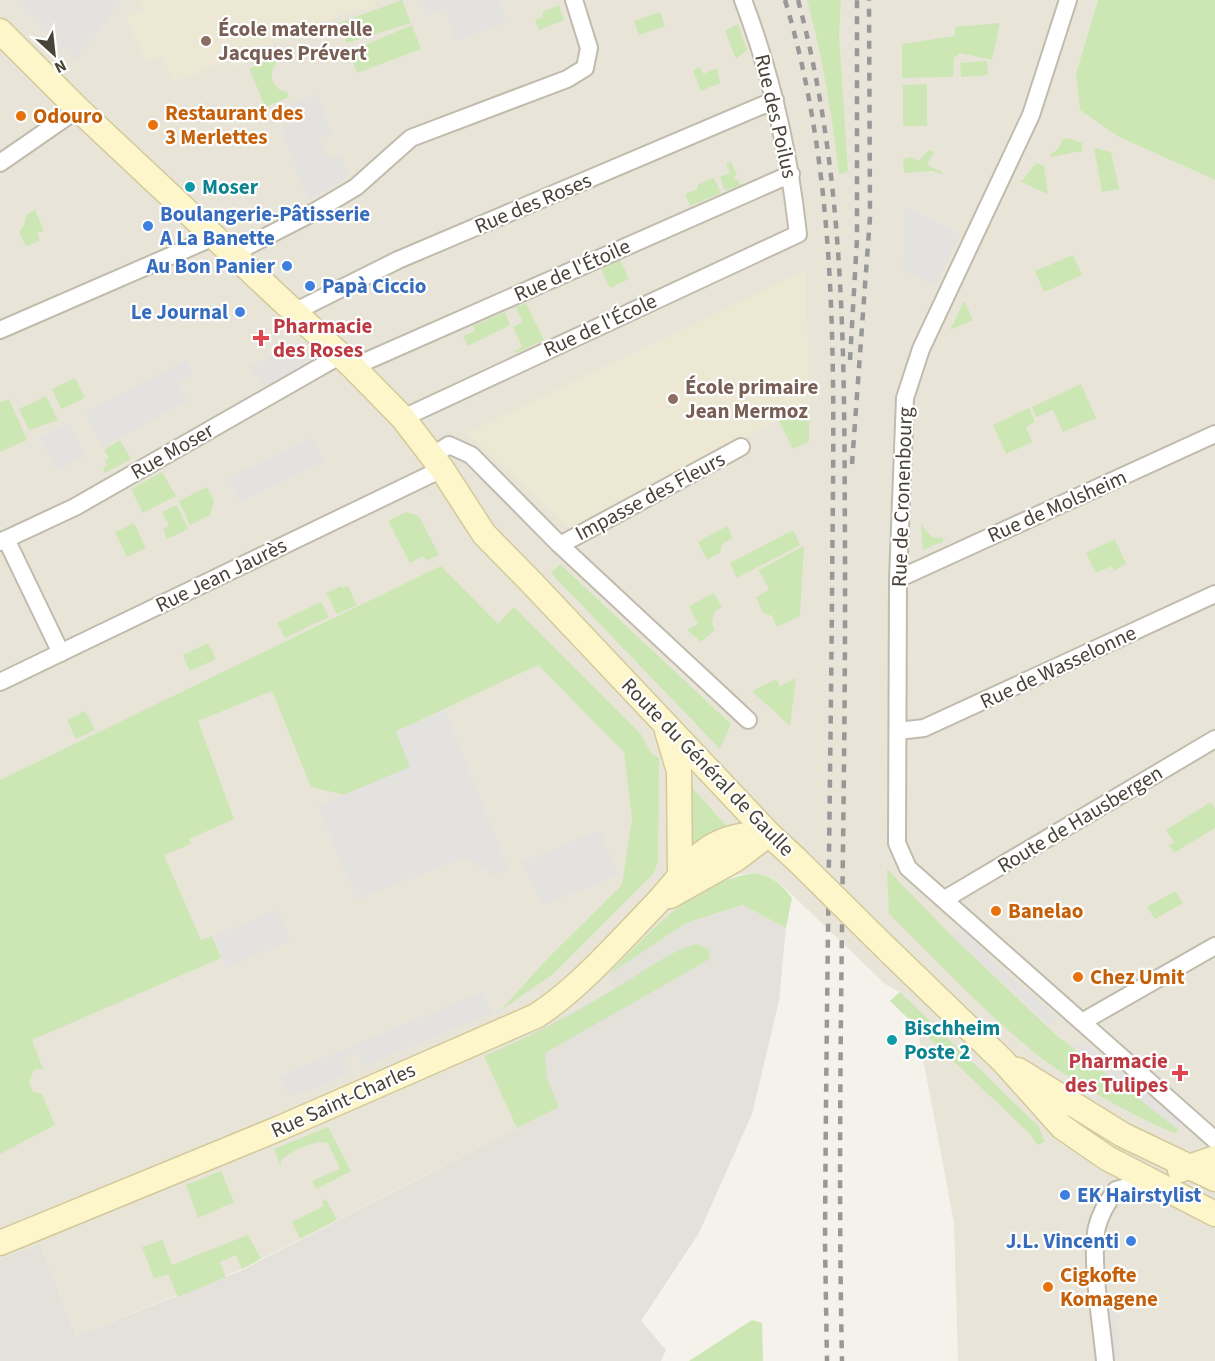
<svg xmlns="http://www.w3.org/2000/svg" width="1215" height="1361" font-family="'Source Sans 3',sans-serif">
	<rect width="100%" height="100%" fill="#f4f2ea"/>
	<path fill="#e8e5d8" d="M0 0H1098L1076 73 1119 137 1215 180V1361H958L954 1223 917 1027 890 1001 900 992 885 984 781 884 772 878 755 873 737 875 695 895 658 924 607 976 616 989 516 1042 551 1111 242 1269 76 1336 40 1244 0 1259Z"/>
	<path fill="#e4e1db" d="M743 905 786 928 779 1001 752 1114 699 1233 641 1321 666 1350 661 1361H0V1259L40 1244 76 1336 240 1271 551 1111 516 1042 615 989 607 976 686 923Z"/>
	<path fill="#ede8d4" d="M140 0H374L376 7 341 15 260 48 263 56 233 68 229 60 174 82 162 55 146 61 126 17 144 11Z
		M805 270 810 403 573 531 467 433Z"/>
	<path fill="#cce7b4" d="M402 0 411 23 347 43 339 23Z
		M807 0H841L839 34 848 172 839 174C832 115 823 58 807 0Z
		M1098 0H1215V180L1119 137 1080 110 1076 73Z
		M559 5 564 20 539 30 535 20 543 17 542 12Z
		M660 12 665 26 639 35 634 21Z
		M1000 23 992 60 960 53 954 58 953 77 902 78V44L955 36V27Z
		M738 24 747 50 736 59 725 31Z
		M412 25 421 49 357 73 349 52Z
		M274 58 276 64C267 75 273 90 287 92L289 97 265 107 249 68Z
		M987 61 988 75 961 77 960 63Z
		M700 67 703 74 717 68 720 83 701 91 693 71Z
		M927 84V126H903V85Z
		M1069 138 1082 143V151L1051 157 1050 155 1058 149 1063 139Z
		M1094 148 1111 152 1119 189 1102 192Z
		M929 150 934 152 927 165 942 172 941 174 932 171 904 173 903 159 910 157 918 161Z
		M731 162 737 175 734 177 741 185 725 191 720 177 730 173 726 164Z
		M1036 163 1044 166 1048 194 1021 182Z
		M714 178 721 193 690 206 685 194 698 189 697 185Z
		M35 210 44 231 37 233 40 240 26 247 19 232 24 225 26 215Z
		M1073 255 1082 275 1044 292 1035 271Z
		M620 260 629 279 610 288 601 269Z
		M965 302 973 320 950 330 963 303Z
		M526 303 544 340 516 353 515 351 522 347 513 327 523 322 516 307Z
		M505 312 510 325 468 346 463 336 475 331 473 326Z
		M75 378 85 398 61 409 52 389Z
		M1081 384 1096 418 1063 432 1053 410 1036 417 1032 407Z
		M46 396 58 420 29 430 19 409Z
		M9 399 27 440 0 452V403Z
		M809 405V441L793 449 779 421Z
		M1029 408 1035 422 1026 427 1032 442 1006 454 993 425Z
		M120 440 131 459 105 473 103 468 107 465 105 460 109 458 104 450Z
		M162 472 176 496 143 513 131 489Z
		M207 487 214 501 210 515 190 525 179 501Z
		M177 505 188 529 167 539 163 529 169 526 162 512Z
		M406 512 419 516 439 555 426 561 423 556 410 563 388 521Z
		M134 523 146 548 127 557 115 532Z
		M921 523C926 530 929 540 942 537L944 541 923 550Z
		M727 526 733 538 722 544 720 553 707 560 698 542Z
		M793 530 800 545 737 578 730 563Z
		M1115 539 1126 564 1114 571 1112 566 1096 573 1086 553Z
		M804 546 800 616 777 627 772 616 763 613 756 597 769 590 759 570Z
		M560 564 731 724 720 749 551 573Z
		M441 566 498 624 514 607 640 733 652 754 659 758 658 862 653 874 553 974 501 1010 549 957 622 885 632 819 624 752 538 665 397 731 410 767 345 795 311 787 272 691 198 721 234 819 189 839 191 844 164 855 201 940 212 936 221 958 32 1040 43 1069 34 1070 29 1083 33 1092 42 1094 55 1125 0 1154V780Z
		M342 586 343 588 348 586 357 605 337 614 326 593Z
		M714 593 722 607 714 612 712 624 715 630 701 642 687 630 698 624 689 606Z
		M321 602 329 617 285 638 277 623Z
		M208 643 216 659 190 671 183 655Z
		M796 678 790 726 752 691 776 679 780 686Z
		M85 711 95 730 76 739 67 720Z
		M688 783 729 829 691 854Z
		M1211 802 1215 809V828L1174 853 1169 845 1174 842 1166 830Z
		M887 869 951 935 1056 1035 1179 1130 1174 1133C1129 1114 1074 1083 1035 1053 983 1011 937 961 889 914Z
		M755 873C773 877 781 883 792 898L786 928 743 905 686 923 607 976C649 933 692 881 755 873Z
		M1175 891 1183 903 1155 919 1147 907Z
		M697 944 710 950 709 959 701 964 545 1053 547 1079 559 1107 517 1128 484 1056C529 1037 574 1014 616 988 644 972 665 953 697 944Z
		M900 992 1038 1126 1045 1142 1037 1145 1030 1134 890 1001Z
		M328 1127 351 1171 316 1189 312 1181 340 1169 328 1143C314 1139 291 1152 281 1160V1167L274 1149Z
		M221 1171 234 1202 198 1218 186 1185Z
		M326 1199 337 1220 300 1239 292 1222 324 1206 322 1201Z
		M248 1235 261 1259 242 1269 236 1255 220 1262 226 1277 178 1297 168 1274 154 1279 142 1247 162 1240 172 1265Z
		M752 1320 762 1323 763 1361H689Z"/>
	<path fill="#e3e2de" d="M14 0H122L75 61Z
		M421 0H499L507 22 455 41 444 10 427 16Z
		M317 94 332 134 320 139 328 159 340 154 349 176 308 201 281 128 296 121 289 105Z
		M904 206 960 234 935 286 903 271Z
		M295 343 314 360 264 388 250 367Z
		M186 359 193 375 178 383 188 401 103 447 85 413Z
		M69 422 86 456 57 471 39 437Z
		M312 437 324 461 240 502 227 478Z
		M445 711 509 870 494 876 464 858 357 900 317 806 410 767 396 731Z
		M600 830 618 875 543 906 521 862Z
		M278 909 291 941 226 968 212 936Z
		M961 927 998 966 1058 1018 1050 1026 951 935Z
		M483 991 492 1013 363 1067 357 1053 342 1059 348 1074 290 1098 280 1076Z
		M1084 1042 1182 1118 1179 1130 1070 1045Z
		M1111 1306H1117L1120 1358 1114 1359Z"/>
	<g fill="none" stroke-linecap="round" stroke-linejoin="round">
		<g stroke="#c0bbac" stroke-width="20">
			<path id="street" d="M1068 0 1031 115 921 349 905 398 898 579 897 843 908 868 1215 1140
				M0 163 78 109
				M232 254 314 212 356 187 411 138 567 79 585 68 589 48 574 0
				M294 312 398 260 775 100
				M0 330 214 237
				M353 367 791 174
				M403 418 798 234C789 153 772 76 743 0
				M432 456 449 445 471 455 560 545 748 720
				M6 539 61 653
				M0 542 75 507 341 355
				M560 545 741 447
				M898 579 1215 434
				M0 682 442 469
				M898 731 924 728 1215 594
				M945 899 1215 739
				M1082 1022 1215 946
				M1105 1361C1102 1327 1090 1258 1097 1227 1100 1214 1108 1201 1116 1190L1150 1181"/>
		</g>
		<g stroke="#d3c99a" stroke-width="27">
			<path id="secondary" d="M0 31 78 109 353 367 403 418 442 469 484 534 533 584 769 834 797 860
				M667 731 679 771 680 873
				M670 896 736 859 769 834
				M888 950 1003 1061 1062 1127 1107 1158 1215 1214
				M1018 1070 1123 1135 1215 1179
				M1180 1170 1215 1158
				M0 1243 280 1128 536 1016C576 991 618 943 651 909 691 868 701 832 769 834"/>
		</g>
		<use href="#street" stroke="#fff" stroke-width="16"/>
		<use href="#secondary" stroke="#fdf6cb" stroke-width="24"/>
		<path stroke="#989898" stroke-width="4.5" stroke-dasharray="8 8" stroke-linecap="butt" d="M785 0C843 193 833 399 832 599 830 814 826 1030 825 1245L827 1361
			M798 0C847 182 844 365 845 552 846 822 836 1091 842 1361
			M850 360 857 239V0
			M852 464 870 217 869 0"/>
		<g stroke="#d3c99a" stroke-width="27" stroke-linecap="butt">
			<path id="secondary-bridge" d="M797 860 888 950"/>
		</g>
		<use href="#secondary-bridge" stroke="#fdf6cb" stroke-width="24"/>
	</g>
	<g fill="#8d6e63" stroke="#fff" stroke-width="2">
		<circle cx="206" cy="41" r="6"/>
		<circle cx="673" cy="399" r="6"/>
	</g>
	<g fill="#e8710a" stroke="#fff" stroke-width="2">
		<circle cx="21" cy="116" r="6"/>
		<circle cx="153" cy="125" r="6"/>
		<circle cx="996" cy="911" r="6"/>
		<circle cx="1078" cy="977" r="6"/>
		<circle cx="1048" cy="1287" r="6"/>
	</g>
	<g fill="#0f9aa8" stroke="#fff" stroke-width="2">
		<circle cx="190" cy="187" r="6"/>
		<circle cx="892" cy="1040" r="6"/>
	</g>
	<g fill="#3f7fe0" stroke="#fff" stroke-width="2">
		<circle cx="148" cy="226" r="6"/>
		<circle cx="287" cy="266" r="6"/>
		<circle cx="310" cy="286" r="6"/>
		<circle cx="240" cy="312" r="6"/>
		<circle cx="1065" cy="1195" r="6"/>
		<circle cx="1131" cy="1241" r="6"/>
	</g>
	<g fill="#e0444e" stroke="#fff" stroke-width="2">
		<path d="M258 329h6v6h6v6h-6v6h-6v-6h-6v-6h6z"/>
		<path d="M1177 1064h6v6h6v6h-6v6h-6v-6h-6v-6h6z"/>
	</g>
	<g text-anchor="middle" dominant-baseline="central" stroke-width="4.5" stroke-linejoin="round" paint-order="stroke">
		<g font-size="21" font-weight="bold" fill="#785e54" stroke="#fff" text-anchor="start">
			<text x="218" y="29">École maternelle<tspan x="218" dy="24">Jacques Prévert</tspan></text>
			<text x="685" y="387">École primaire<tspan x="685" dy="24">Jean Mermoz</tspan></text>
		</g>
		<g font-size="21" font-weight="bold" fill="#c56008" stroke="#fff" text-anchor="start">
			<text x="165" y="113">Restaurant des<tspan x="165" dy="24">3 Merlettes</tspan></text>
			<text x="33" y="116">Odouro</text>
			<text x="1008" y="911">Banelao</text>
			<text x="1090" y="977">Chez Umit</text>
			<text x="1060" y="1275">Cigkofte<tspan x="1060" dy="24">Komagene</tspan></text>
		</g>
		<g font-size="21" fill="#484338" stroke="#fff">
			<text transform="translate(776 116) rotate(77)">Rue des Poilus</text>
			<text transform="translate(533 203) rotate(-23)">Rue des Roses</text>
			<text transform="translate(572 270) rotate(-24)">Rue de l'Étoile</text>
			<text transform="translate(600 325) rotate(-25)">Rue de l'École</text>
			<text transform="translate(172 451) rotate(-30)">Rue Moser</text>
			<text transform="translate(650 496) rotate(-28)">Impasse des Fleurs</text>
			<text transform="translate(902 497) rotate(-88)">Rue de Cronenbourg</text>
			<text transform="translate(1057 506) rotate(-24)">Rue de Molsheim</text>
			<text transform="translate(221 575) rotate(-26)">Rue Jean Jaurès</text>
			<text transform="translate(1058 667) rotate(-25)">Rue de Wasselonne</text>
			<text transform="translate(708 767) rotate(46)">Route du Général de Gaulle</text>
			<text transform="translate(1080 819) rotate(-31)">Route de Hausbergen</text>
			<text transform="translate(343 1100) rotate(-24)">Rue Saint-Charles</text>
		</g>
		<g font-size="21" font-weight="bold" fill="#0d838f" stroke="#fff" text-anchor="start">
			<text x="202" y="187">Moser</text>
			<text x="904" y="1028">Bischheim<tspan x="904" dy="24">Poste 2</tspan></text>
		</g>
		<g font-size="21" font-weight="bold" fill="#366cbe" stroke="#fff" text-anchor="start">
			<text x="160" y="214">Boulangerie-Pâtisserie<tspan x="160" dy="24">A La Banette</tspan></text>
			<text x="275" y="266" text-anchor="end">Au Bon Panier</text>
			<text x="322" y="286">Papà Ciccio</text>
			<text x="228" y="312" text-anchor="end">Le Journal</text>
			<text x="1077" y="1195">EK Hairstylist</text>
			<text x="1119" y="1241" text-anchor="end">J.L. Vincenti</text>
		</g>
		<g font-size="21" font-weight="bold" fill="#be3a42" stroke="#fff" text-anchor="start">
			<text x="273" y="326">Pharmacie<tspan x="273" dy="24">des Roses</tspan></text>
			<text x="1168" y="1061" text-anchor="end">Pharmacie<tspan x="1168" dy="24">des Tulipes</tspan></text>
		</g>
	</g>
	<g transform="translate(54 54) rotate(153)" stroke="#ffffff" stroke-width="4.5" paint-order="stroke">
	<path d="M0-4.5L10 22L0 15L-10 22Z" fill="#484338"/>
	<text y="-9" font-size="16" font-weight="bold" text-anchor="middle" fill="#484338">N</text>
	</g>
</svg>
